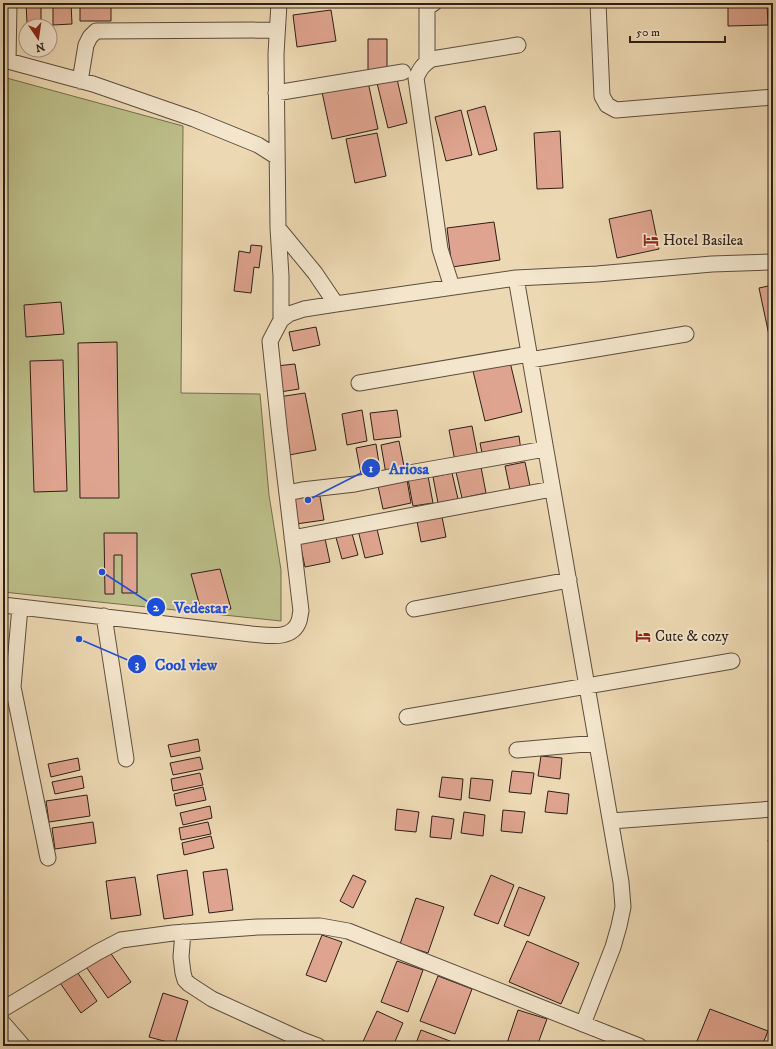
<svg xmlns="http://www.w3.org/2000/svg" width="776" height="1049" font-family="'IM FELL DW Pica',serif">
	<rect width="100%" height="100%" fill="#ecd8b2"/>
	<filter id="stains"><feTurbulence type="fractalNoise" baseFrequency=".005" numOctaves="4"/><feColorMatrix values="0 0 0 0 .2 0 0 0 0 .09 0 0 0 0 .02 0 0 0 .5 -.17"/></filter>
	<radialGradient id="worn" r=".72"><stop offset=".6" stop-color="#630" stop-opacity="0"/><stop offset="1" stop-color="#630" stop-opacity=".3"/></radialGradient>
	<path fill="#bcbe89" stroke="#746e50" d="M3 77 183 126 181 393 260 394 269 495 281 570V621L3 592Z"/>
	<path fill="#dfa48f" stroke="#2d1f18" d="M26 3H41V22L27 23Z
		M53 3H71L72 24 53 25Z
		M80 3H111V21H80Z
		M767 5 768 25 728 26V6Z
		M331 10 336 41 297 47 293 15Z
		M368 39H387V71H368Z
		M397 79 407 123 388 128 377 83Z
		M368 82 378 129 332 139 322 92Z
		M485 106 497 150 479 155 467 111Z
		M461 110 472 155 446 161 435 117Z
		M560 131 563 188 537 189 534 133Z
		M377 133 386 176 355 183 346 139Z
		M651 210 659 249 617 258 609 219Z
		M494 222 500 260 452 267 447 228Z
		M251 245 262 246 259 268 254 267 251 293 234 291 239 251 250 253Z
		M773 285V354L759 288Z
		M61 302 64 334 26 337 24 305Z
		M316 327 320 345 293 351 289 332Z
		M117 342 119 498H80L78 343Z
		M63 360 67 491 34 492 30 361Z
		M510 362 522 412 485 421 473 371Z
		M295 364 299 389 280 392 276 366Z
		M305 393 316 450 289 455 278 397Z
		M362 410 367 441 347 445 342 414Z
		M397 410 401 437 374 440 370 413Z
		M472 426 478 457 455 461 449 430Z
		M519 436 521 451 483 458 480 443Z
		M399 441 405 471 386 474 381 445Z
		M376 444 381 476 362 479 356 448Z
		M525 462 530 486 510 490 505 466Z
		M481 467 486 493 462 498 456 472Z
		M452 473 458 499 438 503 433 477Z
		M428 476 433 503 413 506 408 479Z
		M407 480 411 503 383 509 378 486Z
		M319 491 324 520 296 524 291 496Z
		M441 512 446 537 421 542 416 516Z
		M376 525 383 554 365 558 358 530Z
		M351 530 358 555 342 559 335 534Z
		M104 533H137V593H122V555H114V594H105Z
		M324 534 330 562 305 567 299 539Z
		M220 569 231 609 201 610 191 574Z
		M198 739 200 751 171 757 168 745Z
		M541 756 562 758 560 779 538 776Z
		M200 757 203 769 173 775 170 763Z
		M78 758 80 770 51 777 48 764Z
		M512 771 534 773 531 794 509 792Z
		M200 773 203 785 173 791 171 779Z
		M82 776 84 788 55 794 52 782Z
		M442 777 463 779 461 800 439 797Z
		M471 778 493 780 490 801 469 798Z
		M203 787 206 800 176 806 174 794Z
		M548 791 569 794 567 814 545 812Z
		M87 795 90 816 49 822 46 801Z
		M210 806 212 818 183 825 180 813Z
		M397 809 419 812 416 832 395 830Z
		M503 810 525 812 522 833 501 831Z
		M464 812 485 815 483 836 461 833Z
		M432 816 454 819 451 839 430 837Z
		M93 822 96 843 55 849 52 828Z
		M208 822 211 834 181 840 179 828Z
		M211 836 214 848 184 855 182 843Z
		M773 838V856H772L768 840Z
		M227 869 233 910 209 913 203 872Z
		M187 870 193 915 164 919 157 875Z
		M353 875 366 881 353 908 340 901Z
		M491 875 514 885 498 924 474 915Z
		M135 877 141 915 111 919 106 881Z
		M519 887 545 897 529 936 504 926Z
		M416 898 444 907 428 953 400 944Z
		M322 935 342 942 326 982 306 975Z
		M527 941 579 963 561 1004 509 982Z
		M107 948 131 982 108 998 84 964Z
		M397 961 423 970 408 1012 381 1002Z
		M75 969 97 1001 81 1013 58 980Z
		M438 976 472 989 455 1034 420 1021Z
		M163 993 188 1001 175 1044 149 1037Z
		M710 1009 768 1031 762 1046H695Z
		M518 1010 547 1019 537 1046H506Z
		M377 1011 403 1023 393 1046H361Z
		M421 1030 463 1046H415Z"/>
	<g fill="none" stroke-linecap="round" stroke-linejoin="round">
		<g stroke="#5d4d3e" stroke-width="17">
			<path id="minor" d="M279 3 276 54 278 228 281 276V320
				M598 3 602 96 607 105 616 110 773 97
				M3 60 8 61 93 84 194 119 258 145 277 157
				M8 61 9 3
				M427 62V8L434 3
				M80 81 86 45 90 37 96 31 277 30
				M276 93 403 72
				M278 228 315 273 336 304
				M516 278 621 882 623 907 619 926 613 947 583 1024
				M452 287 440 249 416 78C420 69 423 64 432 59L518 45
				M530 360 686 334
				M359 383 529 354
				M287 493 302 490 355 484 409 473 545 449
				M292 538 552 489
				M3 605 251 634C268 635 292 641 299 621 300 618 300 614 301 611L279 427 270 341 281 320 289 314 304 309 336 304 516 278 597 274 712 264 773 262
				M20 607 13 687 48 858
				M414 609 569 580
				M104 616 126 759
				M407 717 732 661
				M517 750 597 743
				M611 821 773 809
				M183 932 181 957 183 973 185 980 189 984 212 999 302 1040 318 1046
				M3 1009 98 952 121 940 173 933 258 927 320 926 348 931 639 1046
				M3 1023 23 1046"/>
		</g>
		<use href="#minor" stroke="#f3e6cd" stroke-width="15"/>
	</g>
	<defs>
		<g id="hotel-bare" transform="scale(1.2)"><path d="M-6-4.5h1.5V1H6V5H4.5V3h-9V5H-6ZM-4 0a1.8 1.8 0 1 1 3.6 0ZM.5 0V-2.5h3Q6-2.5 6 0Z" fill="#8f2418" stroke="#f3e6cd" stroke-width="2.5" paint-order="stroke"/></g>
	</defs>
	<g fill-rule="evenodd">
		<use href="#hotel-bare" x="651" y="240"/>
		<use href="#hotel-bare" x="643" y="636"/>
	</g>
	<g text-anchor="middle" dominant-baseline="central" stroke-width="3.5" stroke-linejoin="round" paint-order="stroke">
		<g font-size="15" fill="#2d1f18" stroke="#f3e6cd" text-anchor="start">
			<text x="663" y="240">Hotel Basilea</text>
			<text x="655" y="636">Cute &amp; cozy</text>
		</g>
	</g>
	<path fill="none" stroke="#1d4ed8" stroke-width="1.5" d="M308 500L371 468M102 572L156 607M79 639L137 664"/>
	<g fill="#1d4ed8" stroke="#f3e6cd" stroke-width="1.5">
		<circle cx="308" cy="500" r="4"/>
		<circle cx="102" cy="572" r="4"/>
		<circle cx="79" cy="639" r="4"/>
		<circle cx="371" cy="468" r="10"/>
		<circle cx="156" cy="607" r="10"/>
		<circle cx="137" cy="664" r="10"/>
	</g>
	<g font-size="12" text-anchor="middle" font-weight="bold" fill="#fff">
		<text x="371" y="472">1</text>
		<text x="156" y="611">2</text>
		<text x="137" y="668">3</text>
	</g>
	<g font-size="16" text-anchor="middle" font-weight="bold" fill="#1d4ed8" stroke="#f3e6cd" stroke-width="3.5" stroke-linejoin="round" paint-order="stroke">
		<text x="409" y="474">Ariosa</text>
		<text x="201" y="613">Vedestar</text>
		<text x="186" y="670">Cool view</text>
	</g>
	<rect width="776" height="1049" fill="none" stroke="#ecd8b2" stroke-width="16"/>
	<rect x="4" y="4" width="768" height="1041" fill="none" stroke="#2d1f18" stroke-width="2"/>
	<rect x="8" y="8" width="760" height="1033" fill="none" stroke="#2d1f18"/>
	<g transform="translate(38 38) rotate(167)"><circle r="19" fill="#f3e6cd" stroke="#a49685"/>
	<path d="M0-3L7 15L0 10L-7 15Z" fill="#8f2418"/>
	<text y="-6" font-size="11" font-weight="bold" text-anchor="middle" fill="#2d1f18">N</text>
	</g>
	<path d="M630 36v6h95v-6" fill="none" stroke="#2d1f18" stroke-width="2"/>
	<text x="636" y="36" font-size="12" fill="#2d1f18" stroke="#f3e6cd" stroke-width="3" paint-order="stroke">50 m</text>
	<rect width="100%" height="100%" filter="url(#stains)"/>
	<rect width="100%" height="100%" fill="url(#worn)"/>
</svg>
